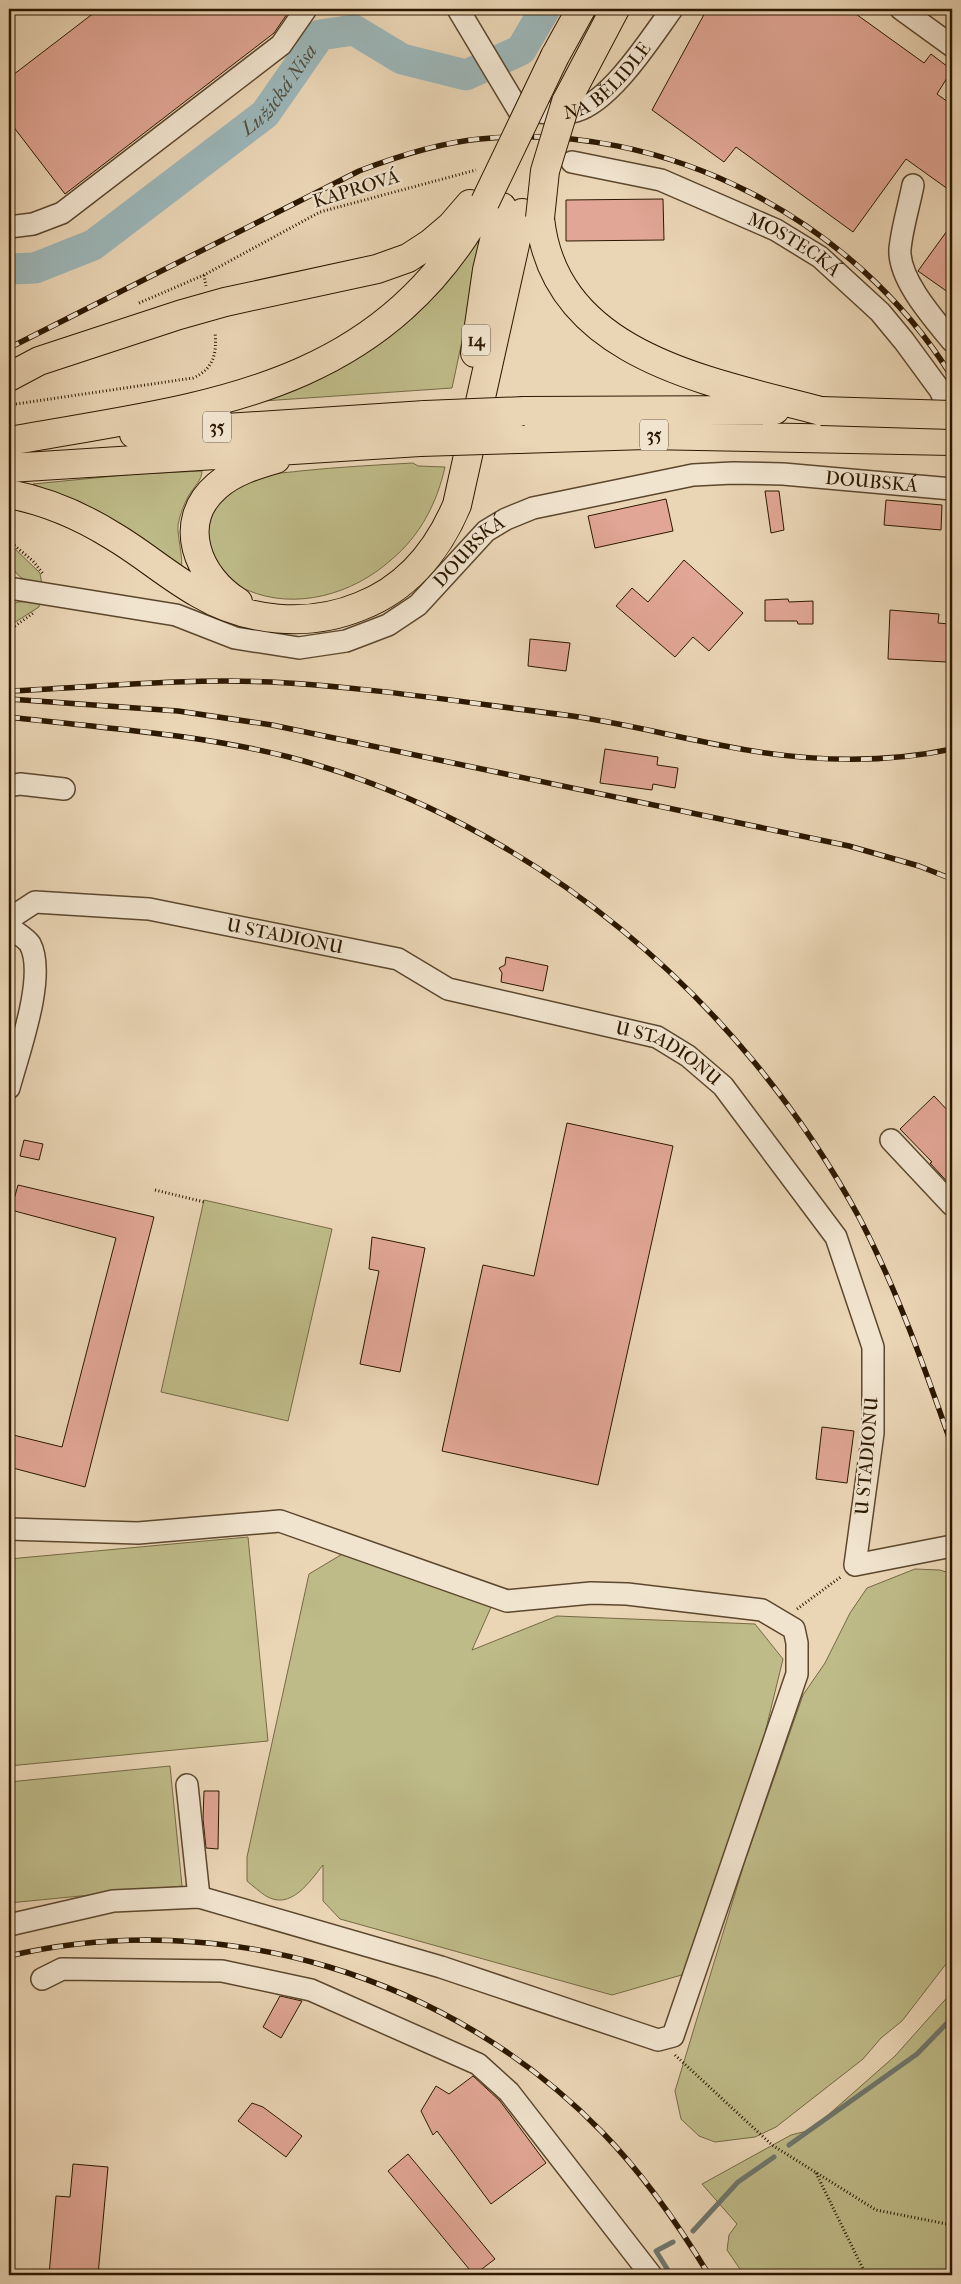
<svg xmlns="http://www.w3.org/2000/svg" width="961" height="2284" font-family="'IM FELL French Canon',serif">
	<rect width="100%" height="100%" fill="#ead5b5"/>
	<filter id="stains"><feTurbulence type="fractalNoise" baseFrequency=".004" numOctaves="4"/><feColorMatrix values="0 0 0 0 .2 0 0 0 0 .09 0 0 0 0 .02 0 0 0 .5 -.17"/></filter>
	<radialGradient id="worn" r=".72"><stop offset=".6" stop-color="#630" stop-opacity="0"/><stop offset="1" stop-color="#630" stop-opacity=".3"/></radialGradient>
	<path fill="#bebb88" stroke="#756a44" d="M484 229H486L452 388 263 401C327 378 387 347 434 297 454 277 469 252 484 229Z
		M413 463 418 466 445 467C437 503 420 536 391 560 353 594 296 611 247 590 232 584 218 574 211 559 207 551 209 538 208 529 206 506 231 486 252 479 266 473 285 473 300 471 338 467 376 465 413 463Z
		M202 471C202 480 194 487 189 495 184 504 180 514 178 525 177 536 184 561 181 568L67 499 33 484 135 474Z
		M9 543 40 573 42 585C15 580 9 569 9 543Z
		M40 601 39 607 9 626V606L18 602Z
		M950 763H952V795L947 793Z
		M204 1200 332 1229 288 1421 161 1392Z
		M248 1537 268 1741 9 1766V1559Z
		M349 1550 492 1605 472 1650 557 1616 755 1624 783 1659 765 1733 685 1974 612 1995 340 1919 323 1901V1865C310 1881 291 1911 266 1896 260 1892 253 1886 247 1881V1857L309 1574Z
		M915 1569 940 1570 952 1574V1951L946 1964 902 2021 881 2038 863 2059 776 2127 755 2137 715 2142 699 2136 681 2119 675 2091 744 1864 803 1695 825 1663 850 1613 867 1588Z
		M170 1766 182 1886 9 1903V1782Z
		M952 1992V2275H744L727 2250 729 2235 737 2224 702 2184 791 2135 811 2130 895 2056Z"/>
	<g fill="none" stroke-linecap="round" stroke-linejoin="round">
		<path stroke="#6f776e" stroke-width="5" d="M789 2145 917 2054 952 2018
			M693 2231 738 2182 774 2157
			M671 2275 656 2251 673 2242"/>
		<path stroke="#9cb6b8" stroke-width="31" id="s1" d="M9 269 35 268 93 245 265 114 320 35 354 30 402 59 466 75 521 50 545 9"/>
	</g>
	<path fill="#e1a695" stroke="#2c1800" d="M99 9H283L287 14 274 33 65 194 9 121V78Z
		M707 9H849L924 63 931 54 952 70 937 94 952 105V192L906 159 853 232 736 147 724 162 652 110Z
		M663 199 664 240 566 241V200Z
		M952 224V295L918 271Z
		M765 491H779L784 530 771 533Z
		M666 499 673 531 595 548 588 516Z
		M886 500 942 505 941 530 884 525Z
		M684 560 743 613 709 651 693 637 675 657 616 606 632 588 648 602Z
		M788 599 789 602 813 601V624H798L797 621H765V600Z
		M890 610 939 614 938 623 949 624 947 662 888 659Z
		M530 639 570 643 566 671 528 666Z
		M605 749 658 757 657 765 678 768 675 788 653 784 652 790 600 783Z
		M506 957 548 966 543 991 501 982 502 973 499 968 505 965Z
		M934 1096 952 1115V1187L930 1163 932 1162 900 1129Z
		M567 1123 673 1146 598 1485 442 1451 483 1265 534 1276Z
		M24 1140 43 1144 39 1160 20 1156Z
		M18 1185 154 1217 85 1487 9 1467V1434L62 1447 116 1238 11 1210Z
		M372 1237 425 1248 400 1372 360 1364 379 1271 369 1269Z
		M822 1427 854 1431 847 1483 816 1479Z
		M204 1791H219L218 1849 206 1848 203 1819Z
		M280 1996 302 2001 281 2038 263 2027Z
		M473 2076 500 2101 546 2163 491 2204 437 2131 433 2135 421 2111 436 2086 449 2094Z
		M252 2103 263 2107 302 2136 286 2157 238 2121Z
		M408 2154 495 2259 474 2275 388 2171Z
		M73 2164 108 2167 98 2275H49L56 2196 70 2197Z"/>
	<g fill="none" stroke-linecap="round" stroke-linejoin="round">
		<g stroke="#5c472d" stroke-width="24">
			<g id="minor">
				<path id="s2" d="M458 9 519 111C537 111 559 116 576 111 611 101 651 38 672 9"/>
				<path d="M901 9 952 46"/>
				<path id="s3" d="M572 162 661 180 776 230 820 257 880 312 904 341 940 390 952 417"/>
				<path d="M913 185C909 206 902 228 900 249 898 279 934 319 952 341"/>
				<path d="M9 227 33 224 62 213 281 45 306 9"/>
				<path id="s4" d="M9 588 176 615 235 638 299 648 346 641 388 625 418 605 486 531 506 519 533 508 693 475 733 473 783 474 952 489"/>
				<path d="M9 786 20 784 64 789"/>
				<path id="s5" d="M9 919 35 902 149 909 398 959 448 989 657 1037 688 1056 723 1086 836 1237 873 1347V1433L855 1565 952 1546"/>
				<path d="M9 927C15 932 26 938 30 944 47 976 18 1054 9 1088"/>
				<path d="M891 1140 952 1205"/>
				<path d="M9 1529 138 1533 280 1521 507 1601 591 1593 627 1594 762 1610 794 1629 797 1643V1674L673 2036 658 2040 441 1967 199 1897 113 1901 9 1925"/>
				<path d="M187 1785 199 1897"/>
				<path d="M42 1979 62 1969 222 1971 311 1990 478 2064 509 2092 651 2275"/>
			</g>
		</g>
		<g stroke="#2c1800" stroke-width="30">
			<path id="highway" d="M555 56 581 9
				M566 102 615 9
				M540 218C554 357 712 382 821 411
				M475 353 487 270 502 207
				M9 377 39 361 179 315 225 302 377 269 408 258 431 243 451 226 470 204
				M524 411 775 410
				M134 434 425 415
				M519 439 646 435 952 441
				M9 441C204 406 378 395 485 202
				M9 468 420 442
				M9 494C46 501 81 516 113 536 142 553 168 576 198 593 247 622 308 628 361 606 407 588 438 550 457 505L522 213
				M238 602C198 578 175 522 217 486 233 472 255 465 276 459"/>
		</g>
		<path stroke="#2c1800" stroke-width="3" stroke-dasharray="1 2.5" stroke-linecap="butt" d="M204 275 206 286
			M139 303 204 275 320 212 476 170
			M9 405 193 378C214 369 217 353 215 332
			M9 541 33 561 44 575
			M9 630 35 612
			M155 1190 204 1202
			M797 1609 842 1576
			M675 2055 772 2145 876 2210 952 2225
			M816 2173 866 2275"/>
		<use href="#minor" stroke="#f1e4cf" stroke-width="21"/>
		<use href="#highway" stroke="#ead5b5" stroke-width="28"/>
		<g stroke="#2c1800" stroke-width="5.5">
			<path id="rail" d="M9 348 359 171C398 156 438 143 480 139 665 120 855 220 952 377
				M9 691C96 687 184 678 271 682 369 687 468 703 565 715 619 722 671 736 725 746 800 761 877 765 952 749
				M9 699 178 711 272 725 849 846 919 866 952 879
				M9 717C102 728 198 734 289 757 533 821 741 999 860 1219 898 1292 925 1369 952 1446
				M9 1956C222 1906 450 1976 602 2132 644 2175 678 2224 709 2275"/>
		</g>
		<use href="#rail" stroke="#f1e4cf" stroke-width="4" stroke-dasharray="11" stroke-linecap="butt"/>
		<g stroke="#2c1800" stroke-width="30" stroke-linecap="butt">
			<path id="highway-bridge" d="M485 202 555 56
				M540 218 545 171 566 102
				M821 411 952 415
				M425 415 524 411
				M420 442 519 439"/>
		</g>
		<use href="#highway-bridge" stroke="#ead5b5" stroke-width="28"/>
	</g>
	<g text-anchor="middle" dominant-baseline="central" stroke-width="4.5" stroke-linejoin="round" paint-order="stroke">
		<g fill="#f1e4cf" stroke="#67553e" stroke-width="1">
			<rect x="462" y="324.5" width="28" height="31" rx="4"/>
			<rect x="203" y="411.5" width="28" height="31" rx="4"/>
			<rect x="640" y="419.5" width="28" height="31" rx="4"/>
		</g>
		<g font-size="18" font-weight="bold" fill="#2c1800">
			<text x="476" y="340">14</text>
			<text x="217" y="427">35</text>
			<text x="654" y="435">35</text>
		</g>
		<g font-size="19" fill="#2c1800" stroke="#f1e4cf">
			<text stroke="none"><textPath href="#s2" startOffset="219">NA BĚLIDLE</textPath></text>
			<text transform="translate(356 189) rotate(-17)">KAPROVÁ</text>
			<text stroke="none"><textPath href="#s3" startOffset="239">MOSTECKÁ</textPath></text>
			<text stroke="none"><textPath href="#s4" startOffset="921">DOUBSKÁ</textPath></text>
			<text stroke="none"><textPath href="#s4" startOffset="500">DOUBSKÁ</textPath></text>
			<text stroke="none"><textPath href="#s5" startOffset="284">U STADIONU</textPath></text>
			<text stroke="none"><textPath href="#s5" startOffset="689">U STADIONU</textPath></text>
			<text transform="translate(867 1456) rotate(-85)">U STADIONU</text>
		</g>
		<g font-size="20" font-style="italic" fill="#534f40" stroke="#f1e4cf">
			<text stroke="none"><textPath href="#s1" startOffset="332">Lužická Nisa</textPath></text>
		</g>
	</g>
	<rect width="961" height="2284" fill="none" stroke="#ead5b5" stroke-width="30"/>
	<rect x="10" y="10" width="941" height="2264" fill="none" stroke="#2c1800" stroke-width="2.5"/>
	<rect x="15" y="15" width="931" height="2254" fill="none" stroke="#2c1800"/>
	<rect width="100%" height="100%" filter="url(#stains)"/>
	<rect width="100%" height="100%" fill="url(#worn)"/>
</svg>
